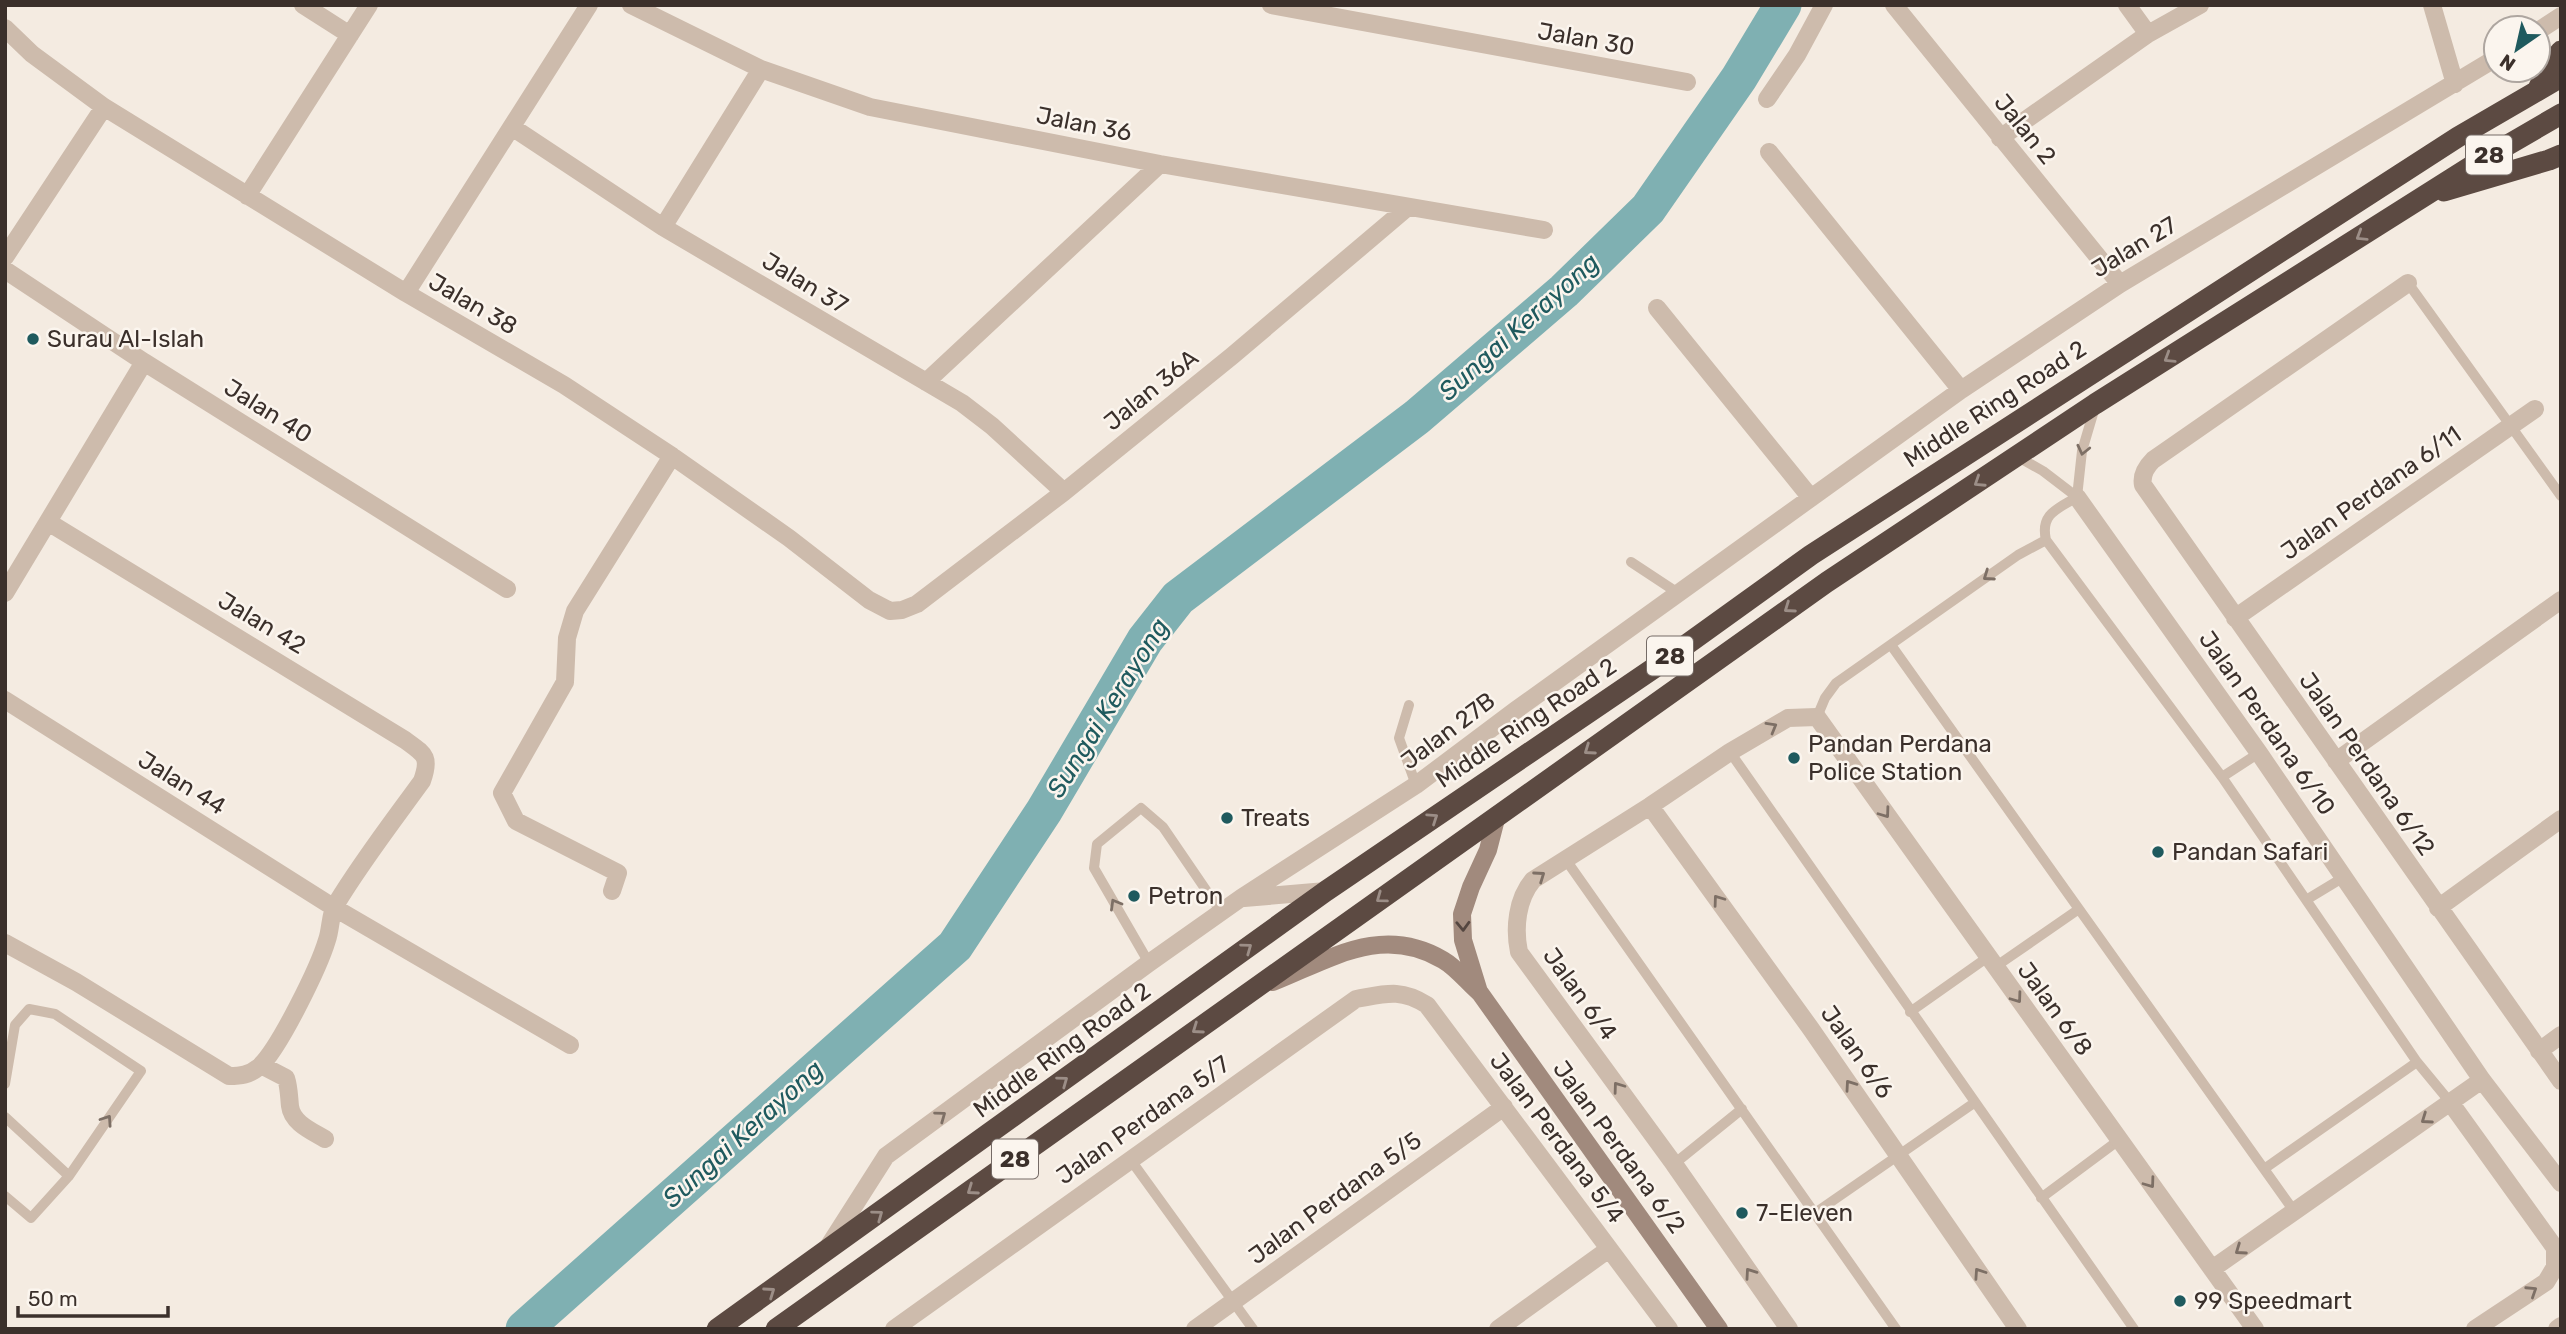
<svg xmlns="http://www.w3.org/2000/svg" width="2566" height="1334" font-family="Rubik,sans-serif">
	<rect width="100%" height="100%" fill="#f4ebe1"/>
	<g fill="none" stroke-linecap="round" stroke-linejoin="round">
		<path stroke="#7fb0b2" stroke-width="37" d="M524 1329 955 946 1044 811 1145 640 1178 598 1417 417 1564 291 1648 209 1739 78 1783 5"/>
		<path stroke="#cdbbac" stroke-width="10" d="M2408 283 2561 496
			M2018 457 2043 471 2077 497
			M2077 497C2057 509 2040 514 2046 540L2222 777 2417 1062 2450 1102
			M2077 497 2082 451 2095 407
			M1631 562 1678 593
			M1891 645 2294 1211
			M1409 705 1399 738 1416 785
			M1817 717 1825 698 1836 683 2018 555 2046 540
			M1730 752 2134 1329
			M2222 777 2259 753
			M1566 860 1896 1329
			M2306 900 2344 877
			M1149 963 1094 868 1097 844 1141 808 1163 827 1221 912
			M1995 967 2079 909
			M1910 1012 1988 957
			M5 1084 15 1025 29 1009 55 1014 141 1071 69 1176 31 1218 5 1196
			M5 1117 69 1176
			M1130 1159 1253 1329
			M1674 1164 1742 1109
			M2264 1169 2417 1062
			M2041 1198 2119 1140
			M1815 1213 1974 1103"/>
		<path stroke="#cdbbac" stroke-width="18" d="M303 5 350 35
			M631 5 761 69 870 107 1160 164 1544 230
			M1271 5 1687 82
			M1894 5 2120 284
			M2127 5 2148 34
			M2432 5 2455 84
			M5 28 32 54 104 107 406 293 564 385 672 456 789 538 869 600 890 611 902 610 917 604 1064 492 1232 356 1408 207
			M2538 31 2561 16
			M1767 99 1797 55 1824 5
			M512 127 663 227 962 403 992 426 1064 492
			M2000 138 2148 34 2200 5
			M1769 152 1961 390
			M247 196 369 5
			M663 227 761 69
			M5 257 104 107
			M5 270 144 362 507 589
			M2408 283 2153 460C2146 467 2141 475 2143 485L2561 1081
			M406 293 589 5
			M1657 308 1811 498
			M926 382 1160 164
			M2077 497 2259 753 2482 1080 2561 1183
			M5 593 144 362
			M2235 618 2535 409
			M5 700 333 907 570 1045
			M2336 761 2561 600
			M1650 806 1811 1029 2018 1329
			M612 891 618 873 516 821 502 793 565 682 567 638 575 611 672 456
			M1244 898 1326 891
			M2438 908 2561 819
			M5 943 76 982 229 1076C241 1076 249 1075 259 1067 279 1049 319 967 327 940 331 929 330 913 336 904 362 861 393 821 422 781 431 756 424 754 405 740L48 522
			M2539 1051 2561 1035
			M261 1065 286 1078C289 1087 289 1097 290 1106 292 1123 312 1131 325 1139
			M2450 1102 2555 1248V1267L2546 1282 2475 1329
			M828 1247 886 1156 1149 963 1241 898 1416 785 1516 710 1961 390 2120 284 2496 58
			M2212 1269 2482 1080
			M894 1329 1356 999C1385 994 1400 988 1427 1005L1669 1329
			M1195 1329 1504 1107
			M1498 1329 1609 1249
			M1789 1329 1674 1164 1519 952C1514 928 1517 899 1533 880L1650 806 1730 752 1788 718 1817 717 2255 1329
			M2557 1329 2561 1326"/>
		<path stroke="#a18a7d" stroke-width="18" d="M1273 982C1331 959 1382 924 1443 960 1457 968 1468 983 1480 993L1719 1329
			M1479 992 1463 940 1462 914 1471 887 1488 850 1497 815"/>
		<path stroke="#5c4a42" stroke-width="21" d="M2538 89 2550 64 2561 51
			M2444 191 2549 160 2561 155
			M717 1329 1326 891 1654 668 1811 555 2458 137 2561 77
			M776 1329 1827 582 2095 404 2475 164 2561 114"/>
	</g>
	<defs><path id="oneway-chevron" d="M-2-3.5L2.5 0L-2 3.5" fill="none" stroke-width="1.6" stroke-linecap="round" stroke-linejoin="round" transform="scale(1.75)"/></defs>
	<g stroke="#9c8e87">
		<use href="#oneway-chevron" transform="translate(2361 236) rotate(148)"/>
		<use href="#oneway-chevron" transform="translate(2169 358) rotate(148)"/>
		<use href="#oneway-chevron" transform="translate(1979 482) rotate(147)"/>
		<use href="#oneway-chevron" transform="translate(1789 608) rotate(145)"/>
		<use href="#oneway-chevron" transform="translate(1589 750) rotate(145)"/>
		<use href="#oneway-chevron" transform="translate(1433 818) rotate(-34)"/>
		<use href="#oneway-chevron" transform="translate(1381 898) rotate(144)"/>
		<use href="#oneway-chevron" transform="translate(1247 948) rotate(-36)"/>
		<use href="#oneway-chevron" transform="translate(1197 1029) rotate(145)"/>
		<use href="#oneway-chevron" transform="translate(1063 1081) rotate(-36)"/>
		<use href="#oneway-chevron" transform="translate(972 1190) rotate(145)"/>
		<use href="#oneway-chevron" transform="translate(878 1215) rotate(-36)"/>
		<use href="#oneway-chevron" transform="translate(770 1292) rotate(-35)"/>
	</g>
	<g stroke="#7d6f65">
		<use href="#oneway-chevron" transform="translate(2083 450) rotate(103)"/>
		<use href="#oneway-chevron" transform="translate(1988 576) rotate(145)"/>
		<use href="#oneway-chevron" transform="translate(1772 727) rotate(-30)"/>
		<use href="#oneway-chevron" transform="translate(1885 813) rotate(54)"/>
		<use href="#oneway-chevron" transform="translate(1540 876) rotate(-35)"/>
		<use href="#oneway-chevron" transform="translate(1718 900) rotate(-126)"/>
		<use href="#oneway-chevron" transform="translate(1115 904) rotate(-120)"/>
		<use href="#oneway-chevron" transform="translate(2017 998) rotate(54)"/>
		<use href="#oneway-chevron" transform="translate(1850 1085) rotate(-125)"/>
		<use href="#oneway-chevron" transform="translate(1618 1087) rotate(-126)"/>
		<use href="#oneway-chevron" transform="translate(941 1116) rotate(-36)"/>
		<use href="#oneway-chevron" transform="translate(2426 1119) rotate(145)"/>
		<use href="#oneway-chevron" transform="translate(107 1120) rotate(-56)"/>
		<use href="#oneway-chevron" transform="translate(2150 1183) rotate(54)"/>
		<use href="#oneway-chevron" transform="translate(2240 1250) rotate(145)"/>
		<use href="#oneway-chevron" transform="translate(1750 1273) rotate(-125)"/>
		<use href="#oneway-chevron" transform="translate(1979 1273) rotate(-124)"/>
		<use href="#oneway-chevron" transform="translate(2532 1291) rotate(-33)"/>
	</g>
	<use stroke="#544640" href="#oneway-chevron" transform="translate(1463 926) rotate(88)"/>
	<g fill="#1f5a5e" stroke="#fbf5ee" stroke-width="2.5">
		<circle cx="33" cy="339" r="7"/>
		<circle cx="1794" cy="758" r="7"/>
		<circle cx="1227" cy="818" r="7"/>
		<circle cx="2158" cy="852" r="7"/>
		<circle cx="1134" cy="896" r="7"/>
		<circle cx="1742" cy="1213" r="7"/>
		<circle cx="2180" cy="1301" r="7"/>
	</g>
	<g text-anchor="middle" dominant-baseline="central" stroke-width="5" stroke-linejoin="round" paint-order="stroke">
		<g fill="#fbf5ee" stroke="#756b66" stroke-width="2">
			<rect x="2466" y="135.5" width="46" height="39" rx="5"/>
			<rect x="1647" y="636.5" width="46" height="39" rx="5"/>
			<rect x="992" y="1139.5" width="46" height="39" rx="5"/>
		</g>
		<g font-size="23" font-weight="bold" fill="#3b302b">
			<text x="2489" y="155">28</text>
			<text x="1670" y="656">28</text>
			<text x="1015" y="1159">28</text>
		</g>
		<g font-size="24" fill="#3b302b" stroke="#fbf5ee">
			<text transform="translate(1586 39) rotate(10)">Jalan 30</text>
			<text transform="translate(1084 124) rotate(11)">Jalan 36</text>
			<text transform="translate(2025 129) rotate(51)">Jalan 2</text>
			<text transform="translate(2134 247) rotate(-31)">Jalan 27</text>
			<text transform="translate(805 283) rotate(31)">Jalan 37</text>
			<text transform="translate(473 304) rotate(30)">Jalan 38</text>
			<text transform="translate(1151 390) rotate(-39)">Jalan 36A</text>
			<text transform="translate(1995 404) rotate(-33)">Middle Ring Road 2</text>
			<text transform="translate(268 411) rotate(32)">Jalan 40</text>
			<text transform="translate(2371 493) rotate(-35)">Jalan Perdana 6/11</text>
			<text transform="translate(262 623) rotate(31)">Jalan 42</text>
			<text transform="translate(1526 723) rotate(-34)">Middle Ring Road 2</text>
			<text transform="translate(2267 723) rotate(55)">Jalan Perdana 6/10</text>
			<text transform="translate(1448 731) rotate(-37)">Jalan 27B</text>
			<text transform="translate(2367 764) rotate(55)">Jalan Perdana 6/12</text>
			<text transform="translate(182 783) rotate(32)">Jalan 44</text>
			<text transform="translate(1580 994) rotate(54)">Jalan 6/4</text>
			<text transform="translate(2055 1009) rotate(54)">Jalan 6/8</text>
			<text transform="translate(1062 1050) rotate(-36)">Middle Ring Road 2</text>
			<text transform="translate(1857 1052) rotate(55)">Jalan 6/6</text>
			<text transform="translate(1143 1120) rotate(-35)">Jalan Perdana 5/7</text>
			<text transform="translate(1557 1138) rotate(53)">Jalan Perdana 5/4</text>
			<text transform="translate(1619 1147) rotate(54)">Jalan Perdana 6/2</text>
			<text transform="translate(1335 1198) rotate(-36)">Jalan Perdana 5/5</text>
		</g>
		<g font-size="24" fill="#3b302b" stroke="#fbf5ee" text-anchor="start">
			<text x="47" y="339">Surau Al-Islah</text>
			<text x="1808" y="744">Pandan Perdana<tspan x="1808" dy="28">Police Station</tspan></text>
			<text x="1241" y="818">Treats</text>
			<text x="2172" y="852">Pandan Safari</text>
			<text x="1148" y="896">Petron</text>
			<text x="1756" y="1213">7-Eleven</text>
			<text x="2194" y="1301">99 Speedmart</text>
		</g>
		<g font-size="26" font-style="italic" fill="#1f5a5e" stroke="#fbf5ee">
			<text transform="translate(1519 327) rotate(-42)">Sungai Kerayong</text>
			<text transform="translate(1108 708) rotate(-58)">Sungai Kerayong</text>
			<text transform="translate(743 1134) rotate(-42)">Sungai Kerayong</text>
		</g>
	</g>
	<rect width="2566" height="1334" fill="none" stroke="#3b302b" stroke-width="14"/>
	<g transform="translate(2517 49) rotate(214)"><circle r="33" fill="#fbf5ee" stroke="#aea6a0" stroke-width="2"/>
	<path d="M0-5L12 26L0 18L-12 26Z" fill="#1f5a5e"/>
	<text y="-10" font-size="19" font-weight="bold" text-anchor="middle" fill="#3b302b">N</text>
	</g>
	<path d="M18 1306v10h150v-10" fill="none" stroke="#3b302b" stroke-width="3.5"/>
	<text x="28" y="1306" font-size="21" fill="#3b302b" stroke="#fbf5ee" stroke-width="5" paint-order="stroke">50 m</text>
</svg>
